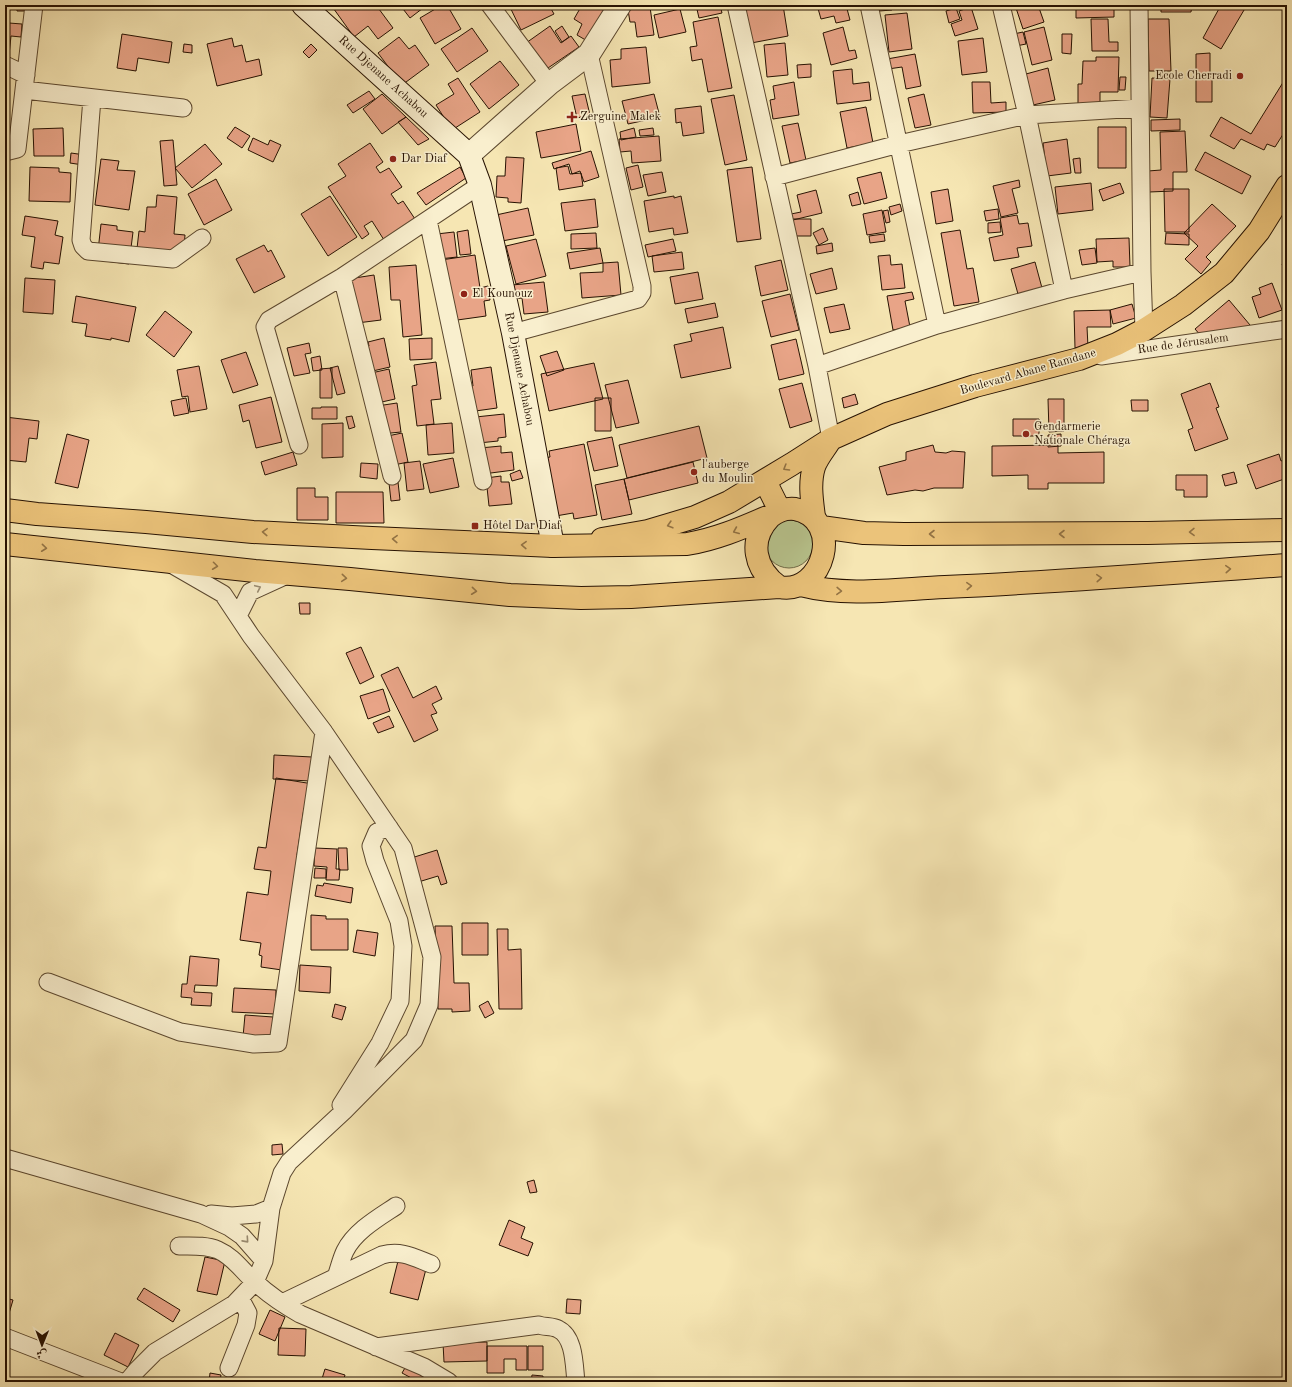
<svg xmlns="http://www.w3.org/2000/svg" width="1292" height="1387" font-family="'Old Standard TT',Amiri,serif">
	<rect width="100%" height="100%" fill="#f6e6b3"/>
	<filter id="stains"><feTurbulence type="fractalNoise" baseFrequency=".005" numOctaves="4"/><feColorMatrix values="0 0 0 0 .2 0 0 0 0 .09 0 0 0 0 .02 0 0 0 .5 -.17"/></filter>
	<radialGradient id="worn" r=".72"><stop offset=".6" stop-color="#630" stop-opacity="0"/><stop offset="1" stop-color="#630" stop-opacity=".3"/></radialGradient>
	<path fill="#b9c68f" stroke="#706c48" d="M765 544a24 24 0 1 1 48 0a24 24 0 1 1-48 0Z"/>
	<path fill="#e8a487" stroke="#271202" d="M17 5H25V11H17Z
		M331 5H376L393 28 378 39 368 26 354 37Z
		M400 5H427L410 18Z
		M442 5H447L461 29 435 44 420 18Z
		M495 5H512L501 13Z
		M509 5H549L554 14 521 30Z
		M582 5H611L589 42 577 35 582 24 574 19Z
		M696 5H720L722 13 699 18Z
		M771 5H783L788 36 746 44 740 10Z
		M817 5H846L850 20 836 23 834 16 821 19Z
		M879 5H891L892 10 879 11Z
		M1015 5H1038L1044 22 1023 29Z
		M1072 5H1098V9H1114V17L1076 18V7H1073Z
		M1099 5H1112V8H1099Z
		M1161 5H1192L1191 12H1161Z
		M1221 5H1247L1221 49 1203 38Z
		M650 7 654 35 637 37 635 22H630L628 10Z
		M971 7 978 29 955 36 951 24 962 20 959 11Z
		M956 8 960 19 949 23 946 11Z
		M680 9 686 32 659 38 654 15Z
		M907 13 912 49 889 52 885 15Z
		M718 17 732 88 708 92 702 59 692 61 690 47 697 46 693 22Z
		M1091 19H1108L1109 42H1118V51H1092Z
		M1148 19H1169L1171 71H1149Z
		M9 23 22 24 21 37 11 36 8 65H5V32H8Z
		M550 26 561 43 571 36 579 47 545 70 526 43Z
		M562 26 569 37 562 42 555 31Z
		M843 27 849 51 855 50 857 58 831 65 823 33Z
		M1044 27 1052 60 1032 65 1024 32Z
		M472 28 488 51 457 72 441 49Z
		M1023 32 1026 44 1011 47 1009 35Z
		M122 34 172 42 169 63 138 58 136 71 117 68Z
		M1062 34H1072L1071 54 1062 53Z
		M399 37 409 49 415 45 429 65 402 85 378 53Z
		M232 38 234 47 242 45 246 62 259 59 262 75 217 86 207 44Z
		M983 38 987 72 962 75 958 41Z
		M785 43 788 75 767 77 764 45Z
		M184 44 192 45V53L183 52Z
		M311 44 317 50 309 58 303 52Z
		M646 47 650 83 612 87 610 60 621 59V49Z
		M1210 53V78H1196V54Z
		M915 54 921 86 906 89 902 67 888 69 887 59Z
		M1096 57H1119L1118 92H1100V109H1078V84H1082L1083 61H1096Z
		M500 61 519 85 489 109 470 84Z
		M811 64V77L798 78 797 65Z
		M1048 68 1055 100 1033 105 1026 74Z
		M852 69 853 84 869 82 871 100 837 104 833 71Z
		M1287 76V128L1275 147 1267 144 1264 150 1241 139 1234 149 1210 136 1221 117 1251 134Z
		M1120 77H1126L1125 90H1119Z
		M458 78 480 112 452 130 436 105 454 94 448 84Z
		M1152 78 1170 79 1167 118 1150 117Z
		M1196 79H1212V102H1196Z
		M794 82 799 115 773 119 770 100 775 99 773 86Z
		M972 82H990L991 103 1006 102V112L973 113Z
		M369 91 375 99 353 113 347 105Z
		M382 94 406 117 382 134 363 109Z
		M585 94 590 115 577 118 572 96Z
		M654 94 660 117 628 124 622 101Z
		M924 94 931 125 915 128 908 98Z
		M734 95 747 160 725 165 711 99Z
		M5 101H8L7 130H5Z
		M701 106 704 133 683 136 681 122 676 123 675 109Z
		M866 107 873 143 847 148 840 112Z
		M406 117 429 139 418 145 398 122Z
		M1180 119V130L1151 131V120Z
		M798 123 806 160 790 163 782 126Z
		M576 124 581 151 541 158 536 132Z
		M235 127 250 136 242 148 227 138Z
		M1098 127H1126V168H1098Z
		M63 128 64 156H34L33 129Z
		M634 128 636 137 621 140 620 132Z
		M653 128 654 135 640 136 639 130Z
		M1185 131 1187 172H1173V191L1149 192 1148 171 1161 170 1160 132Z
		M659 136 661 161 632 163 631 151 620 152 619 139Z
		M253 138 268 145 270 140 281 145 273 162 248 150Z
		M1067 139 1071 173 1047 176 1043 143Z
		M173 140 177 185 164 186 160 141Z
		M370 143 383 162 376 167 380 173 389 168 402 187 391 194 398 204 403 201 415 219 384 240 372 221 364 226 369 234 362 239 328 187 346 176 338 164Z
		M205 144 222 164 192 188 175 168Z
		M591 151 599 177 584 182 580 171 572 174 569 164 554 169 552 163Z
		M1205 152 1251 176 1242 194 1195 170Z
		M71 153 85 155 83 165 70 163Z
		M506 157 524 158 521 203 508 202V198L496 197 497 176H505Z
		M1080 158 1081 173H1075L1073 159Z
		M101 159 119 161 117 170 135 171 129 210 95 205Z
		M638 165 643 187 631 190 626 168Z
		M568 166 570 174 581 173 583 186 559 190 556 168Z
		M30 167 59 168V172L71 173 70 202 29 201Z
		M460 167 466 178 426 205 417 193Z
		M752 167 761 239 737 242 727 170Z
		M662 172 666 192 648 196 643 175Z
		M881 172 887 198 864 204 857 178Z
		M216 179 232 210 204 225 188 194Z
		M1019 180 1020 187 1012 189 1018 213 1001 217 993 186Z
		M1091 183 1093 210 1058 214 1055 187Z
		M1120 183 1124 193 1103 201 1099 190Z
		M948 189 953 221 936 224 931 192Z
		M1164 189H1189V232H1165Z
		M816 190 822 213 793 220 791 214 801 212 797 195Z
		M858 192 861 204 852 206 849 195Z
		M157 195 177 197 174 234 185 235 183 261 136 257 139 231 145 232 147 207H156Z
		M330 196 357 237 328 256 301 214Z
		M674 196V198L681 196 688 233 674 235 673 228 649 232 644 201Z
		M595 199 598 227 565 231 561 203Z
		M900 204 902 211 891 215 889 207Z
		M1212 204 1236 226 1206 257 1211 262 1201 274 1185 259 1198 246 1184 233Z
		M528 208 534 235 502 241 496 215Z
		M998 209 999 219 986 221 984 211Z
		M882 210 886 232 867 235 863 214Z
		M888 210 890 222 886 223 883 211Z
		M1017 215 1019 224 1028 223 1032 246 1017 248 1019 257 994 261 989 238 1003 235 1000 218Z
		M25 216 58 221 55 235 63 237 59 264 44 262 43 269 31 267 35 237 22 235Z
		M792 219H811V236H792Z
		M1000 222 1001 232 988 233V223Z
		M101 224 117 226V230L133 232 129 264 97 260Z
		M823 228 828 240 819 245 813 233Z
		M468 230 471 254 460 255 457 232Z
		M960 230 967 269 973 268 979 302 954 306 941 233Z
		M454 232 457 257 431 260 428 235Z
		M596 233 597 248 571 249V234Z
		M1166 233 1189 234V245L1165 244Z
		M884 234 885 241 870 243 869 236Z
		M1129 238 1130 267H1113V261L1097 262 1096 239Z
		M536 239 546 276 516 284 506 246Z
		M673 239 676 251 648 257 645 245Z
		M832 243 833 251 817 254 816 246Z
		M264 245 268 252 271 250 285 277 254 293 236 259Z
		M600 248 603 263 570 269 567 253Z
		M1095 248 1097 263 1082 265 1079 250Z
		M682 252 684 269 654 272 652 256Z
		M475 255 480 288 488 286 490 300 484 301 486 316 443 322 434 261Z
		M890 255 891 265 902 264 905 288 882 290 878 256Z
		M781 260 788 290 761 296 755 266Z
		M618 262 621 295 582 298 580 273 603 272V263Z
		M1035 262 1042 288 1018 294 1011 269Z
		M1287 262V276L1282 264Z
		M416 265 422 335 403 337 400 300H391L389 267Z
		M832 268 837 289 816 294 810 274Z
		M698 272 703 299 675 304 670 277Z
		M374 275 381 320 357 323 348 279Z
		M25 278 55 280 53 314 23 312Z
		M544 282 548 312 524 314 522 298 513 299 512 285Z
		M1272 283 1282 310 1259 318 1252 297 1261 294 1259 288Z
		M912 292 914 299 905 301 910 327 893 330 887 296Z
		M790 294 799 330 771 337 762 301Z
		M76 296 136 307 129 342 111 338V340L85 336 87 324 72 322Z
		M1229 300 1250 325 1229 343 1208 344 1195 329Z
		M715 303 718 317 688 323 685 309Z
		M844 304 850 329 830 333 824 308Z
		M1132 304 1136 318 1113 324 1110 310Z
		M1110 310 1111 327H1087L1088 347 1075 348 1074 311Z
		M165 311 192 332 174 357 146 335Z
		M723 327 731 368 681 378 674 345 692 341 690 334Z
		M384 338 390 367 364 373 359 349 369 346 368 342Z
		M432 338V359L410 360 409 339Z
		M796 339 804 374 779 380 771 345Z
		M309 343 311 353 305 354 310 373 294 376 287 348Z
		M557 351 564 370 547 376 540 356Z
		M246 352 258 385 233 393 221 360Z
		M320 356 322 370 313 371 311 358Z
		M436 362 441 399 431 400 434 424 417 426 412 386 417 385 414 365Z
		M594 363 603 399 549 411 541 374Z
		M199 366 207 409 190 412 188 396 182 397 177 370Z
		M338 366 345 393 337 395 330 368Z
		M491 367 497 408 461 413 457 388 473 386 471 370Z
		M332 368V398H320V369Z
		M389 369 395 399 373 404 367 374Z
		M628 380 639 423 616 428 605 385Z
		M802 383 812 421 790 428 779 389Z
		M1210 383 1219 407 1216 408 1228 439 1195 451 1188 430 1193 428 1181 394Z
		M855 394 858 404 844 408 842 398Z
		M271 397 282 442 256 448 249 420 243 422 239 405Z
		M186 398 189 413 174 416 171 401Z
		M595 398H611V431H595Z
		M1048 399H1064V431L1049 432Z
		M1131 400H1148V411H1132Z
		M397 403 401 432 381 434 377 406Z
		M321 407H337V419H312V408H321Z
		M504 414 506 437 498 438V441L469 444 466 418Z
		M352 416 355 427 349 429 346 417Z
		M5 417 39 421 37 439 29 438 26 462 5 460Z
		M1013 419H1039V436H1013Z
		M343 423V457L322 458V424Z
		M452 423 454 453 428 455 426 425Z
		M699 426 707 458 627 478 619 445Z
		M402 433 408 462 394 465 378 438Z
		M67 434 89 440 78 488 55 483Z
		M1061 434V446L1048 447V435Z
		M612 437 618 466 594 471 587 442Z
		M584 444 597 515 574 519 573 513 544 518 526 461 550 457 549 451Z
		M933 445 935 452 946 453 952 451 965 452 963 488H934L923 491 915 490 887 495 879 467 906 460V452Z
		M1058 445V453L1104 452V483H1048V489H1028V475L992 476V446Z
		M501 446V453L512 452 514 470 483 474 480 448Z
		M293 452 297 465 265 475 261 462Z
		M1279 454 1281 461 1287 459V478L1256 489 1247 465Z
		M453 458 459 487 430 493 423 464Z
		M420 461 424 489 407 491 404 463Z
		M693 462 698 483 629 500 624 479Z
		M361 463 378 464 377 479 360 477Z
		M520 470 523 478 512 481 510 474Z
		M1234 472 1237 483 1225 486 1222 475Z
		M397 473 400 500 391 501 388 474Z
		M1176 475H1207V497H1184V490H1176Z
		M501 476V482H509L512 504 489 506 486 478Z
		M624 479 632 514 602 520 595 485Z
		M297 488H315V497H328V520H297Z
		M336 492H383L384 523H336Z
		M299 603H310V614H300Z
		M361 647 374 677 360 684 346 653Z
		M398 667 413 698 436 686 442 699 432 704 437 713 431 715 438 730 414 742 381 675Z
		M383 689 390 711 368 719 360 696Z
		M389 716 394 727 378 733 373 723Z
		M274 755 312 757 310 781 273 779Z
		M276 778 313 784 309 808H304L297 855 302 856 282 970 261 967 262 956 259 955 261 943 240 940 247 892 268 895 271 871 254 869 258 847 266 848Z
		M315 848 337 849 336 869H340L339 880H326L327 867 314 866Z
		M338 848H347L348 870H339Z
		M437 850 447 883 441 885 438 876 415 883 408 859Z
		M315 868 326 869V878H314Z
		M324 883 353 888 351 903 315 896 317 885 323 886Z
		M311 915 326 916V919H348V950H311Z
		M462 923H488V955H462Z
		M435 926H452L454 983H469L470 1011 452 1012V1009H438Z
		M497 929H508V950L521 949 522 1009H499Z
		M357 930 378 933 375 956 353 952Z
		M190 956 219 959 217 986 195 985 194 992 212 993 211 1006 191 1005 192 998 181 997 182 984H187Z
		M300 965 331 967 330 993 299 991Z
		M234 988 276 990 275 1014 232 1012Z
		M488 1001 494 1013 485 1018 479 1006Z
		M335 1004 346 1007 342 1020 332 1017Z
		M245 1015 273 1017 272 1039 243 1037Z
		M282 1144 283 1154 272 1155V1145Z
		M534 1180 537 1192 530 1193 527 1182Z
		M509 1220 525 1227 521 1238 533 1243 528 1256 499 1245Z
		M205 1257 225 1261 217 1295 197 1291Z
		M398 1261 426 1269 418 1300 390 1293Z
		M144 1288 180 1310 173 1322 137 1299Z
		M5 1298 13 1300 5 1327Z
		M567 1299 581 1300 580 1314 566 1313Z
		M270 1310 285 1317 275 1341 259 1334Z
		M279 1328 306 1329 305 1356 278 1355Z
		M115 1333 139 1345 128 1367 104 1355Z
		M487 1342V1361L444 1362 443 1343Z
		M487 1346H527V1370H516V1359H504V1373H487Z
		M528 1346H543V1370H528Z
		M409 1361 432 1373 428 1382H419L402 1373Z
		M325 1369 345 1375 343 1382H321Z
		M210 1373 221 1375 220 1382H209Z
		M532 1375 543 1376V1382H531Z
		M397 1378 418 1382H396Z"/>
	<g fill="none" stroke-linecap="round" stroke-linejoin="round">
		<g stroke="#5b472e" stroke-width="19">
			<path id="minor" d="M490 5 549 84
				M736 5 817 366 831 439
				M869 5 937 325
				M1001 5 1027 115 1064 290
				M1139 5 1142 272 1144 330
				M5 65 26 75
				M24 90 183 108
				M92 98 81 240 83 246 88 251 173 259 202 238
				M5 152 17 149 34 5
				M774 177 899 144 1027 115 1140 108
				M428 220 483 481
				M342 277 392 476
				M513 333 638 299 642 293V286L589 54
				M1101 356 1287 329
				M817 366 937 325 1064 290 1142 272
				M299 445 265 327 269 320 342 277 480 185
				M238 616 250 592 289 574
				M48 982 180 1032 254 1044 278 1043 324 732
				M341 1105 380 1043 400 1001 403 946 399 921 375 861 371 846 377 832 389 827
				M5 1158 201 1214 229 1227 242 1236 264 1261
				M211 1214 232 1216 256 1214 271 1208
				M179 1246C192 1246 206 1245 218 1250 234 1257 243 1272 255 1282 269 1295 284 1305 300 1314L424 1367 449 1382
				M336 1277C339 1269 341 1259 345 1251 355 1231 378 1218 396 1206
				M282 1303 382 1255C401 1250 413 1257 431 1264
				M5 1337 121 1382
				M376 1347 539 1325C544 1327 553 1326 558 1329 575 1337 574 1366 576 1382
				M229 1368 246 1325 248 1313 240 1298
				M127 1382 137 1370 155 1352 234 1304 255 1282 264 1261 271 1208 282 1173 289 1162 344 1111 414 1040 429 1005 432 957 403 848 324 732 251 636 223 594 171 564"/>
		</g>
		<g stroke="#5b472e" stroke-width="24">
			<path id="tertiary" d="M469 155 549 84 589 54 620 5"/>
		</g>
		<g stroke="#271202" stroke-width="24">
			<path id="secondary" d="M303 5 469 155 480 185 513 333 553 546"/>
		</g>
		<g stroke="#271202" stroke-width="24">
			<path id="primary" d="M814 517C812 501 809 483 814 467 817 458 824 450 829 442
				M602 539 648 531 695 517 729 502 792 464 831 439 887 414 975 386 1079 359 1117 344 1144 330 1183 305 1224 273 1259 231 1287 186"/>
		</g>
		<g stroke="#271202" stroke-width="24">
			<path id="trunk" d="M765 481 780 511
				M5 510 37 514 146 522 253 532 372 538 553 546 687 544C718 539 744 527 772 515
				M821 527 864 533 904 534 1148 533 1287 530
				M5 544 255 571 350 579 510 595 581 598 631 597 779 587C824 596 845 519 795 509 787 508 777 511 770 517 748 540 754 569 779 587
				M801 585C848 597 898 589 945 587 1059 582 1173 573 1287 565"/>
		</g>
		<use href="#minor" stroke="#f9efce" stroke-width="17"/>
		<use href="#tertiary" stroke="#f9efce" stroke-width="22"/>
		<use href="#secondary" stroke="#f9efce" stroke-width="22"/>
		<use href="#primary" stroke="#ebc37a" stroke-width="22"/>
		<use href="#trunk" stroke="#ebc37a" stroke-width="22"/>
	</g>
	<defs><path id="oneway-chevron" d="M-2-3.5L2.5 0L-2 3.5" fill="none" stroke-width="1.6" stroke-linecap="round" stroke-linejoin="round"/></defs>
	<g stroke="#937344">
		<use href="#oneway-chevron" transform="translate(786 468) rotate(149)"/>
		<use href="#oneway-chevron" transform="translate(670 525) rotate(164)"/>
		<use href="#oneway-chevron" transform="translate(736 531) rotate(157)"/>
		<use href="#oneway-chevron" transform="translate(265 532) rotate(-177)"/>
		<use href="#oneway-chevron" transform="translate(1192 532) rotate(179)"/>
		<use href="#oneway-chevron" transform="translate(932 534) rotate(180)"/>
		<use href="#oneway-chevron" transform="translate(1062 534) rotate(180)"/>
		<use href="#oneway-chevron" transform="translate(395 539) rotate(-178)"/>
		<use href="#oneway-chevron" transform="translate(524 545) rotate(-178)"/>
		<use href="#oneway-chevron" transform="translate(44 548) rotate(6)"/>
		<use href="#oneway-chevron" transform="translate(215 566) rotate(7)"/>
		<use href="#oneway-chevron" transform="translate(1228 569) rotate(-4)"/>
		<use href="#oneway-chevron" transform="translate(344 578) rotate(5)"/>
		<use href="#oneway-chevron" transform="translate(1099 578) rotate(-4)"/>
		<use href="#oneway-chevron" transform="translate(969 586) rotate(-3)"/>
		<use href="#oneway-chevron" transform="translate(474 591) rotate(6)"/>
		<use href="#oneway-chevron" transform="translate(839 591) rotate(2)"/>
	</g>
	<g stroke="#9a8c72">
		<use href="#oneway-chevron" transform="translate(258 588) rotate(-25)"/>
		<use href="#oneway-chevron" transform="translate(246 1240) rotate(48)"/>
	</g>
	<g fill="#8f2418" stroke="#f9efce" stroke-width="1.5">
		<circle cx="1240" cy="76" r="4"/>
		<path d="M570 111h4v4h4v4h-4v4h-4v-4h-4v-4h4z"/>
		<circle cx="393" cy="159" r="4"/>
		<circle cx="464" cy="294" r="4"/>
		<circle cx="1026" cy="434" r="4"/>
		<circle cx="694" cy="472" r="4"/>
		<rect x="471" y="522" width="8" height="8" rx="2"/>
	</g>
	<g text-anchor="middle" dominant-baseline="central" stroke-width="3" stroke-linejoin="round" paint-order="stroke">
		<g font-size="12" fill="#271202" stroke="#f9efce" text-anchor="start">
			<text x="1232" y="76" text-anchor="end">Ecole Cherradi</text>
			<text x="580" y="117">Zerguine Malek</text>
			<text x="401" y="159">Dar Diaf</text>
			<text x="472" y="294">El Kounouz</text>
			<text x="1034" y="427">Gendarmerie<tspan x="1034" dy="14">Nationale Chéraga</tspan></text>
			<text x="702" y="465">l'auberge<tspan x="702" dy="14">du Moulin</tspan></text>
			<text x="483" y="526">Hôtel Dar Diaf</text>
		</g>
		<g font-size="12" fill="#271202" stroke="#f9efce">
			<text transform="translate(383 77) rotate(42)">Rue Djenane Achabou</text>
			<text transform="translate(1183 344) rotate(-8)">Rue de Jérusalem</text>
			<text transform="translate(519 369) rotate(79)">Rue Djenane Achabou</text>
			<text transform="translate(1028 372) rotate(-16)">Boulevard Abane Ramdane</text>
		</g>
	</g>
	<rect width="1292" height="1387" fill="none" stroke="#f6e6b3" stroke-width="20"/>
	<rect x="6" y="6" width="1280" height="1375" fill="none" stroke="#271202" stroke-width="2"/>
	<rect x="10" y="10" width="1272" height="1367" fill="none" stroke="#271202"/>
	<g transform="translate(42 1345) rotate(181)" stroke="#f9efce" stroke-width="3" paint-order="stroke">
	<path d="M0-3L7 15L0 10L-7 15Z" fill="#271202"/>
	<text y="-6" font-size="11" font-weight="bold" text-anchor="middle" fill="#271202">ش</text>
	</g>
	<rect width="100%" height="100%" filter="url(#stains)"/>
	<rect width="100%" height="100%" fill="url(#worn)"/>
</svg>
